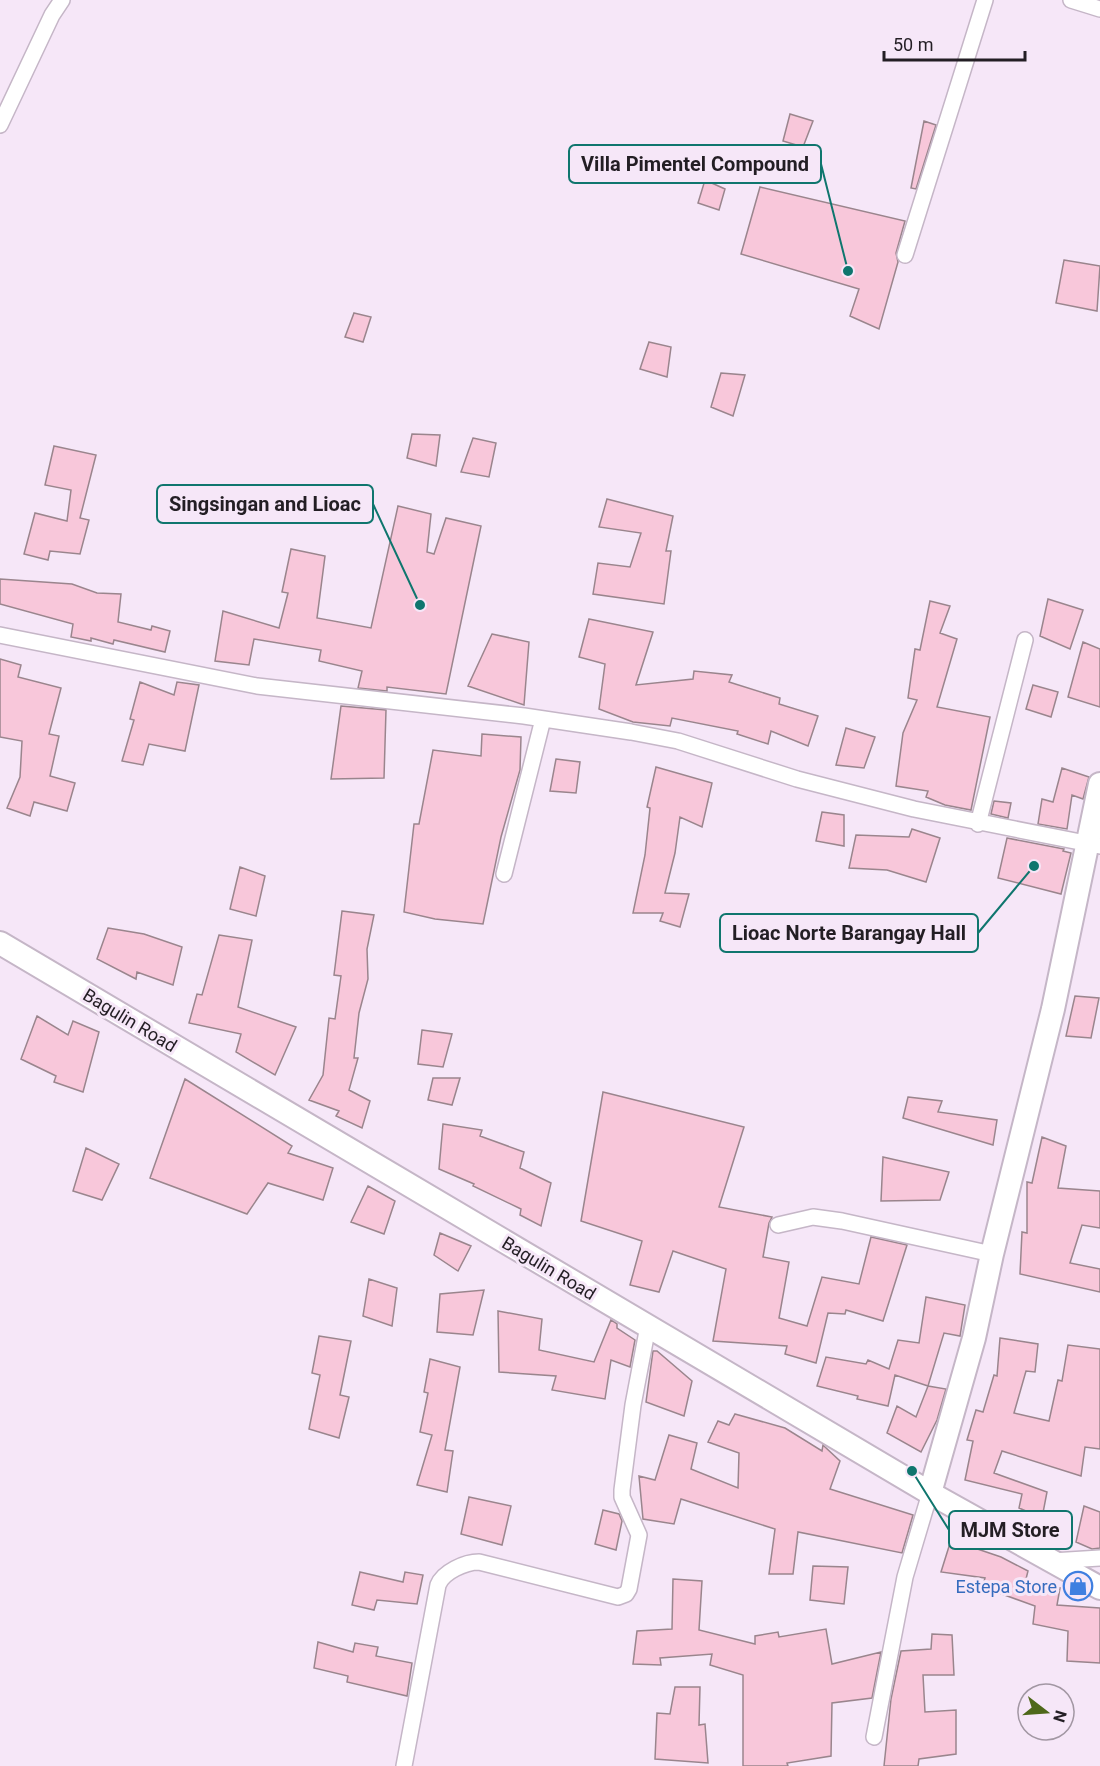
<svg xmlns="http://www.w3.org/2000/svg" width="1100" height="1766" font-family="Roboto,sans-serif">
	<rect width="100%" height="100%" fill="#f6e7f8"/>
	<path fill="#f8c7da" stroke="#9a858d" stroke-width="1.5" d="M790 114 813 121 803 147 783 141Z
		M924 121 936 125 916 189 911 188Z
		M705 180 725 189 719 210 698 203Z
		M760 187 905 221 896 253 898 262 879 329 850 316 859 289 741 254Z
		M1064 260 1100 266 1097 311 1056 303Z
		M354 313 371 317 363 342 345 337Z
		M649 342 671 347 667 377 640 369Z
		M721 373 745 375 733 416 711 407Z
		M412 434 440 435 436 466 407 458Z
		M473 438 496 443 489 477 461 472Z
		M54 446 96 455 80 518 89 520 80 554 50 551 48 560 24 554 35 513 67 521 71 490 45 485Z
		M607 499 673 516 666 551H671L664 604 593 594 598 563 630 567 641 533 599 527Z
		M398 506 431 514 427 552 434 554 446 518 481 526 446 694 387 687V691L358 688 362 671 319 661 321 650 254 639 249 665 215 661 223 611 279 628 288 593 282 592 291 549 325 556 317 618 371 628Z
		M0 579 72 584 97 593 121 594 118 622 151 630 152 626 170 631 165 652 114 640 113 644 91 638V641L71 637 73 624 0 604Z
		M1048 599 1083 610 1070 649 1040 636Z
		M930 601 950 606 940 633 957 639 937 707 990 717 971 810 945 805 926 797 928 791 896 786 903 733 917 700 908 698 915 649 920 650Z
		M589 619 653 632 636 685 693 679 694 671 732 675 729 682 780 698 779 704 818 716 808 746 771 731 768 744 737 734 738 731 672 718 670 726 633 722 599 709 605 664 579 657Z
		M492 634 529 642 524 705 468 686Z
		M1083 642 1100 649V707L1068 697Z
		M0 659 21 665 18 677 61 688 49 734 59 736 50 776 75 783 67 811 34 802 30 816 7 808 20 777 22 741 0 737Z
		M140 682 174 695 177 682 199 685 185 751 149 744 143 765 122 761 134 720 130 719Z
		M1033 685 1058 692 1051 717 1026 709Z
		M341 706 386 710 384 778 331 779Z
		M846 728 875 737 864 768 836 765Z
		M482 734 521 737 520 770 501 837 483 924 435 919 404 912 414 824H419L433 750 481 756Z
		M556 759 580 762 576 793 550 791Z
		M656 767 712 783 702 827 680 817 675 853 665 893 689 894 680 927 660 921 663 913H633L645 855 650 808 647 807Z
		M1062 768 1089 777 1083 799 1072 795 1067 829 1038 824 1042 799 1053 802Z
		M994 801 1011 803 1008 818 991 814Z
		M822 812 844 815V846L816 841Z
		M912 829 940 838 926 882 887 870 849 868 856 835 909 837Z
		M1007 838 1064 849 1063 851 1071 853 1061 894 998 878Z
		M240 867 265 876 256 916 230 909Z
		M342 911 374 915 367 949 368 979 359 1013 354 1058H358L349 1090 370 1101 362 1128 336 1116 339 1111 309 1100 323 1075 329 1018 335 1019 341 976 334 975Z
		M108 928 144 934 182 947 173 985 137 972 136 979 97 959Z
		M219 935 252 940 238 1007 296 1027 275 1075 236 1052 241 1034 189 1023 197 994 202 995Z
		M1075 996 1099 998 1091 1038 1066 1036Z
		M37 1016 68 1035 73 1021 99 1032 83 1092 54 1082 56 1076 21 1059Z
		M422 1030 452 1034 443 1067 418 1064Z
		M433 1078H460L452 1105 428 1100Z
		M185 1079 292 1146 288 1153 333 1168 323 1200 268 1183 247 1214 150 1178Z
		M603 1092 744 1127 719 1207 772 1217 769 1223 763 1257 789 1262 779 1318 807 1326 822 1277 859 1284 871 1237 907 1245 883 1321 846 1310 845 1314 828 1313 816 1363 785 1354 787 1346 713 1341 726 1269 673 1251 659 1292 630 1285 642 1241 581 1221Z
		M908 1097 942 1101 938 1112 997 1120 993 1145 903 1118Z
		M443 1124 482 1130 480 1136 524 1152 520 1168 551 1183 541 1226 520 1215 521 1209 473 1186 474 1184 439 1169Z
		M1042 1137 1066 1146 1058 1188 1100 1191V1228L1082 1225 1070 1263 1100 1269V1292L1020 1274 1022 1232 1027 1233V1182L1032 1183Z
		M86 1148 119 1164 102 1200 73 1191Z
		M883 1157 949 1172 940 1200 881 1201Z
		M368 1186 395 1201 384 1234 351 1222Z
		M440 1233 471 1246 458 1271 434 1255Z
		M369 1279 397 1288 392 1326 363 1316Z
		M484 1290 473 1335 437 1332 440 1294Z
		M926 1297 965 1305 960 1336 944 1333 928 1386 895 1375 888 1406 857 1399 858 1396 817 1386 826 1357 866 1364 868 1360 889 1369 898 1340 919 1343Z
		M498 1311 542 1319 539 1350 594 1362 611 1320 617 1324V1328L635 1340 630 1367 611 1360 605 1399 552 1390 556 1376 499 1372Z
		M319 1336 351 1341 340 1395 349 1397 339 1438 309 1429 320 1375 312 1373Z
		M1000 1338 1038 1344 1035 1372 1026 1371 1014 1413 1049 1421 1058 1380 1062 1381 1068 1345 1100 1349V1449L1085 1447 1081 1476 1002 1451 994 1473 1047 1492 1042 1518 1019 1508 1022 1494 965 1480 973 1441 967 1440 976 1410 983 1412 994 1375 997 1376Z
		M653 1351H657L692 1381 684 1416 646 1402Z
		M430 1359 460 1367 445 1450 453 1451 447 1492 417 1485 432 1435 420 1432 428 1393 424 1392Z
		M928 1386 946 1389 937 1420 921 1452 887 1433 897 1406 916 1417Z
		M735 1414 785 1428 822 1451 823 1445 825 1447 840 1461 830 1489 913 1515 902 1553 798 1532 793 1574H769L775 1529 681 1499 674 1524 643 1519 639 1476 655 1480 669 1435 697 1443 691 1469 738 1488 739 1453 708 1442 718 1421 729 1425Z
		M469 1497 511 1506 502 1545 461 1534Z
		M1084 1506 1100 1512V1548L1092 1549 1076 1542Z
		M603 1510 619 1514 622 1521 616 1550 595 1544Z
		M951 1540 1001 1557 1028 1571 1024 1587 1060 1588 1057 1605 1100 1608V1663L1067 1661 1068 1631 1033 1624 1035 1606 988 1589 983 1585 985 1578 941 1572Z
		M813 1566 848 1567 844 1604 810 1600Z
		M360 1572 403 1582 405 1572 423 1575 417 1604 377 1600 374 1610 352 1605Z
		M673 1579 702 1581 699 1630 755 1644V1636L778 1632 779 1637 826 1629 832 1664 881 1652 872 1698 832 1703 831 1756 787 1763 788 1766H743V1675L710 1665 712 1654 660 1658 661 1665 633 1664 637 1631 672 1629Z
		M932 1634 952 1635 954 1675H923L925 1712 956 1710V1754L919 1759 918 1766H884L891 1699 901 1651 931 1649Z
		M318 1642 353 1652 355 1643 378 1647 376 1656 412 1663 407 1696 347 1682 348 1676 314 1668Z
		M675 1687H700L699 1725 705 1724 708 1763 655 1759 657 1713 670 1714Z"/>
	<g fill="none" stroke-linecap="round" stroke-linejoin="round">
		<g stroke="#c5b6c7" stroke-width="18">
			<path id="street" d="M1071 0 1100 9
				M0 125 52 15 62 0
				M905 255 985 0
				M0 635 257 686 524 716 631 732 678 741 797 779 914 809 1100 846
				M978 824 1025 640
				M504 874 543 719
				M778 1225 813 1217 842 1221 992 1254
				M1052 1561 1100 1558
				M874 1737 905 1577 930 1493
				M404 1766 438 1585C443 1572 465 1562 479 1562L618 1597 626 1594 629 1589 639 1535 622 1497V1490L633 1405 648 1326"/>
		</g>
		<g stroke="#c5b6c7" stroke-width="26">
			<path id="secondary" d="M0 943 930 1493 1100 1588
				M930 1493 974 1338 992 1254 1053 1009 1100 784"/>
		</g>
		<use href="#street" stroke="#fff" stroke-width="15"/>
		<use href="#secondary" stroke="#fff" stroke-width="22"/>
	</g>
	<defs>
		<g id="shop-ring" transform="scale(1.5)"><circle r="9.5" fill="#f6e7f8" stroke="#3f7fe0" stroke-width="1.5"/><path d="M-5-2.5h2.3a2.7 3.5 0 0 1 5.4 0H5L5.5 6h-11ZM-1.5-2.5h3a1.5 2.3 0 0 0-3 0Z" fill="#3f7fe0"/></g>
	</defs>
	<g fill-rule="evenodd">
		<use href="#shop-ring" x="1078" y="1586"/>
	</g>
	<g text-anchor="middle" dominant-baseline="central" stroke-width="6" stroke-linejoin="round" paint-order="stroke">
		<g font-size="18" fill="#231e24" stroke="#f6e7f8">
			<text transform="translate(130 1020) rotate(31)">Bagulin Road</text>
			<text transform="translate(549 1268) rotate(31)">Bagulin Road</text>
		</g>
		<g font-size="18" fill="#366cbe" stroke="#f6e7f8" text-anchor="end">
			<text x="1057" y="1586">Estepa Store</text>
		</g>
	</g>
	<path fill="none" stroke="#0f766e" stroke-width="2" d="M848 271L821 164M420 605L373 504M1034 866L978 933M912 1471L949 1530"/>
	<g fill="#0f766e" stroke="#f6e7f8" stroke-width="2">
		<circle cx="848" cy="271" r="6"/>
		<circle cx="420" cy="605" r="6"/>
		<circle cx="1034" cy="866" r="6"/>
		<circle cx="912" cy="1471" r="6"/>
	</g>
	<g fill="#f6e7f8" stroke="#0f766e" stroke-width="2">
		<rect x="569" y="145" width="252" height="38" rx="6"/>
		<rect x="157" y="485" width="216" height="38" rx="6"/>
		<rect x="720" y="914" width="258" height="38" rx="6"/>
		<rect x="949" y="1511" width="123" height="38" rx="6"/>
	</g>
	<g font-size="20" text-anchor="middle" font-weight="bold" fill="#231e24">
		<text x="695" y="171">Villa Pimentel Compound</text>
		<text x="265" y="511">Singsingan and Lioac</text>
		<text x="849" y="940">Lioac Norte Barangay Hall</text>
		<text x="1010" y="1537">MJM Store</text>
	</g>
	<g transform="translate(1046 1712) rotate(107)"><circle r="28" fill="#f6e7f8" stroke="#a297a3" stroke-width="1.5"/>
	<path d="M0-4.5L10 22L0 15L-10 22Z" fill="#4e681a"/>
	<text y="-9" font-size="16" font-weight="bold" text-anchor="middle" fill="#231e24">N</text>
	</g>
	<path d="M884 51v9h141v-9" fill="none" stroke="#231e24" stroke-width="3"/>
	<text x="893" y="51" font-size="18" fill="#231e24" stroke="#f6e7f8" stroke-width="4.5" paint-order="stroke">50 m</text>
</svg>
